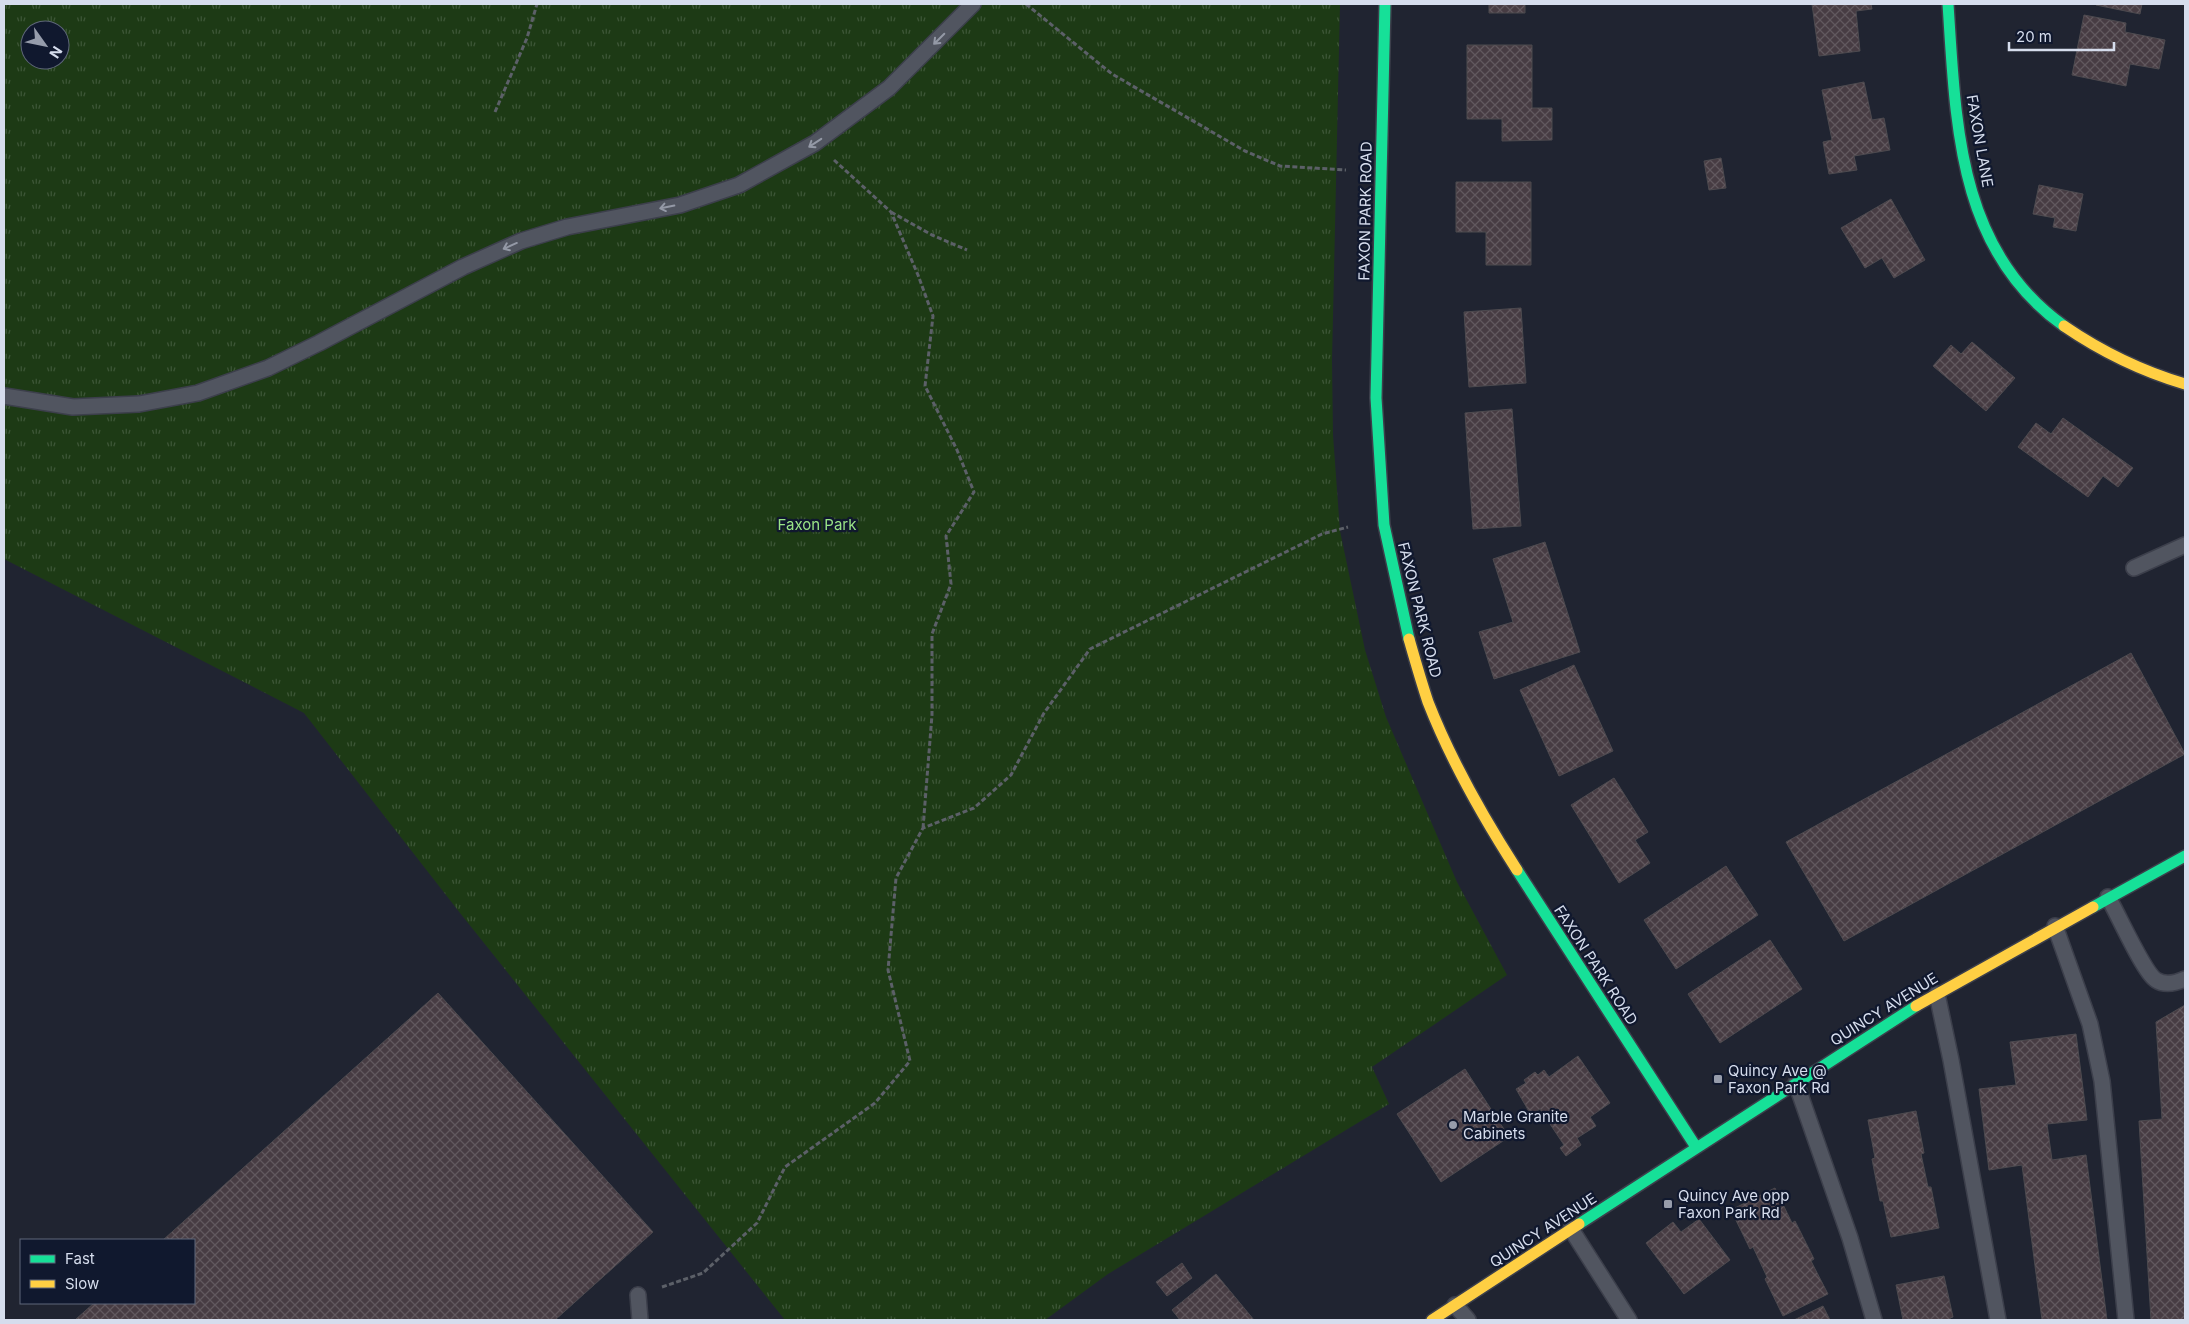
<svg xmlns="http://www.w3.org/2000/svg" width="2189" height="1324" font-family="Inter,sans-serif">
	<defs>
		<pattern id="park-tufts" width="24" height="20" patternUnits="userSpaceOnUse" patternTransform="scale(1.25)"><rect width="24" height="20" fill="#1d3a15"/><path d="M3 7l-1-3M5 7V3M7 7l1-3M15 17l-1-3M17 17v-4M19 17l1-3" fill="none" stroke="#3d5637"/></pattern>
		<pattern id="building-cross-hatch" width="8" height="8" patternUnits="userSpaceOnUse" patternTransform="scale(1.25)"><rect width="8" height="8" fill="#473c43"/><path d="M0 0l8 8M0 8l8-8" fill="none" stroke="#61585e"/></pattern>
	</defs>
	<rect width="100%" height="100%" fill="#202431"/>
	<path fill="url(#park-tufts)" fill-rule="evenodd" d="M4 4H1340L1332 361 1333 435 1340 531 1365 650 1386 717 1457 882 1507 975 1372 1067 1389 1104 1108 1274 1045 1320H785L460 913 304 713 4 559ZM30 30H60V60H30Z"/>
	<path fill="url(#building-cross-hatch)" stroke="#4d4a4f" d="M1489 4H1525V13H1489Z
		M1812 4H1871L1872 9 1856 11 1860 51 1819 56Z
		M2096 4H2142L2140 14 2096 5Z
		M2084 15 2126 23 2125 32 2165 40 2159 69 2130 64 2126 86 2072 75Z
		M1467 45H1532V108H1552V140L1502 141V119H1467Z
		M1864 82 1872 120 1884 118 1890 150 1854 156 1857 170 1829 174 1823 142 1832 140 1822 90Z
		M1721 158 1726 188 1709 190 1704 161Z
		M1456 182H1531V265H1486V232H1456Z
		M2039 185 2083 194 2076 231 2053 227 2055 218 2033 214Z
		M1891 199 1925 260 1894 278 1882 258 1865 268 1841 228Z
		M1521 308 1526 383 1469 387 1464 312Z
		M1972 342 2015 378 1986 411 1933 366 1951 345 1961 354Z
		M1512 409 1521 526 1473 529 1465 413Z
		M2063 418 2133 468 2118 487 2103 476 2088 497 2018 447 2036 423 2051 434Z
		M1545 542 1580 652 1494 679 1479 632 1513 622 1493 559Z
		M2131 653 2185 754 1844 941 1786 842Z
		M1574 665 1613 751 1559 776 1520 690Z
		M1614 778 1648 832 1635 840 1650 863 1619 883 1571 805Z
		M1726 866 1758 915 1676 969 1644 920Z
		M1770 940 1802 989 1720 1043 1688 994Z
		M438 993 653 1232 555 1320H75L94 1303H194V1240H163Z
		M2185 1005V1320H2151L2139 1121 2162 1119 2156 1022Z
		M2076 1034 2087 1120 2047 1124 2052 1160 2086 1155 2107 1320H2042L2022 1165 1989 1170 1979 1089 2016 1085 2010 1042Z
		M1578 1056 1610 1103 1590 1117 1596 1126 1577 1138 1581 1145 1566 1156 1560 1148 1564 1145 1540 1109 1531 1115 1516 1089 1526 1083 1524 1080 1535 1072 1538 1075 1544 1070 1549 1077Z
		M1465 1069 1509 1137 1441 1182 1397 1114Z
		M1916 1111 1924 1153 1921 1154 1928 1187H1931L1939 1228 1891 1237 1883 1201H1880L1872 1159 1875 1158 1868 1120Z
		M1775 1188 1792 1223 1795 1221 1814 1259 1811 1261 1828 1294 1783 1316 1765 1279 1767 1277 1753 1247 1750 1249 1731 1210Z
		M1699 1219 1730 1260 1684 1294 1646 1243 1673 1222 1681 1232Z
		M1182 1263 1192 1278 1167 1296 1156 1282Z
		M1216 1274 1254 1320H1180L1172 1310Z
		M1944 1276 1953 1317 1950 1318V1320H1903L1896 1285Z
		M1823 1306 1830 1320H1794Z"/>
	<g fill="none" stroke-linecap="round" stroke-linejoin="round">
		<g stroke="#3c3f4b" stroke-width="18">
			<path id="lane" d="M4 396 73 407 139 404 198 393 268 368 319 343 463 267 521 241 567 227 680 205 739 185 815 143 889 88 973 4
				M2134 568 2185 545
				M2108 897C2117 912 2144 973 2156 980 2165 986 2176 983 2185 979
				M2055 926 2090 1024 2102 1081 2126 1320
				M1937 994 1951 1060 1998 1320
				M1796 1083 1850 1238 1874 1320
				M1571 1229 1629 1320
				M638 1295 640 1320
				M1455 1305 1468 1320"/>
		</g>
		<g stroke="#3c3f4b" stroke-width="14">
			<path id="fast" d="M1385 4 1376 398 1384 525 1409 639
				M1948 4C1956 123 1957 250 2064 326
				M1517 870 1696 1147
				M2093 907 2185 856
				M1579 1224 1916 1006"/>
		</g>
		<g stroke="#3c3f4b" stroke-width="14">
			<path id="slow" d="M2064 326C2102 352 2141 371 2185 384
				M1409 639C1415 660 1421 681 1428 702 1451 761 1483 817 1517 870
				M1916 1006 2093 907
				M1432 1320 1579 1224"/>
		</g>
		<path stroke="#5c6068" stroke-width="3" stroke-dasharray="5 2.5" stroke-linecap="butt" d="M1026 4 1112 74 1245 151 1280 166 1346 170
			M495 112 527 38 537 4
			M834 160 891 212 918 275 933 316 925 386 957 450 974 492 946 536 951 584 932 634V715L923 828
			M891 212 932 235 967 250
			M662 1287 703 1273 757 1223 785 1167 875 1103 910 1061 888 970 896 878 923 828 974 808 1011 775 1044 713 1090 649 1322 534 1348 527"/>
		<use href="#lane" stroke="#515560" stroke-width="15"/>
		<use href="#fast" stroke="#16e098" stroke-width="11"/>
		<use href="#slow" stroke="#ffcf43" stroke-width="11"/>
	</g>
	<defs><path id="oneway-shaft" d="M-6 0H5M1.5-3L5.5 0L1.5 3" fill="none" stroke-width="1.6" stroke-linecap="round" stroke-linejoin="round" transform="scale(1.25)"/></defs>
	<g stroke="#9499a6">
		<use href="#oneway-shaft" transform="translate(939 39) rotate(135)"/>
		<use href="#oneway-shaft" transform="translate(815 143) rotate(147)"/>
		<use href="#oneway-shaft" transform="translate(667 207) rotate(169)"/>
		<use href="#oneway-shaft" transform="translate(510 246) rotate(156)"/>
	</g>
	<g fill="#969cab" stroke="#10182e" stroke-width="2">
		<rect x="1713" y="1074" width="10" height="10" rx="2.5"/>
		<circle cx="1453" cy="1125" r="5"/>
		<rect x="1663" y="1199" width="10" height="10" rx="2.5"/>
	</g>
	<g text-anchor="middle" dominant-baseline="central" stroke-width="4.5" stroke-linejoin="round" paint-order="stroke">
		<g font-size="15" fill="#d6dded" stroke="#10182e">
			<text transform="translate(1980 141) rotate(80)">FAXON LANE</text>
			<text transform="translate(1365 211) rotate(-89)">FAXON PARK ROAD</text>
			<text transform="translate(1420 610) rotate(76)">FAXON PARK ROAD</text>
			<text transform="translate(1596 965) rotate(57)">FAXON PARK ROAD</text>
			<text transform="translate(1884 1009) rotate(-32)">QUINCY AVENUE</text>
			<text transform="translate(1543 1230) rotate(-33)">QUINCY AVENUE</text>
		</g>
		<g font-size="15" fill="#9ae486" stroke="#10182e">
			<text x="817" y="524">Faxon Park</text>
		</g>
		<g font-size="15" fill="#d6dded" stroke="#10182e" text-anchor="start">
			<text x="1728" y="1070">Quincy Ave @<tspan x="1728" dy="17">Faxon Park Rd</tspan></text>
			<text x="1463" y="1116">Marble Granite<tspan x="1463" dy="17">Cabinets</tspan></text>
			<text x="1678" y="1195">Quincy Ave opp<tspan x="1678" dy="17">Faxon Park Rd</tspan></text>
		</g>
	</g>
	<rect width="2189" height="1324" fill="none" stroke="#d6dded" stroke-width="10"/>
	<rect x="20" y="1239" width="175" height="65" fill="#10182e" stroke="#5f677a"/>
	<rect x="30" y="1255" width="25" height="8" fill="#16e098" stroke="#5f677a"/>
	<text x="65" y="1264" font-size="15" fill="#d6dded">Fast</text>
	<rect x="30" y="1280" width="25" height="8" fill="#ffcf43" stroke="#5f677a"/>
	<text x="65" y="1289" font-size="15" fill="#d6dded">Slow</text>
	<g transform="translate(45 45) rotate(123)"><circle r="24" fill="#10182e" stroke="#5f677a"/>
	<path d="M0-4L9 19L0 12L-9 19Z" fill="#969cab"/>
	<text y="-8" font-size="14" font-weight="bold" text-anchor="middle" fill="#d6dded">N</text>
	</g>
	<path d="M2009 42v8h105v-8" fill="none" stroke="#d6dded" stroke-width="2.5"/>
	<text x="2016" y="42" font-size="15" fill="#d6dded" stroke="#10182e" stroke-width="4" paint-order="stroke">20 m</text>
</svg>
